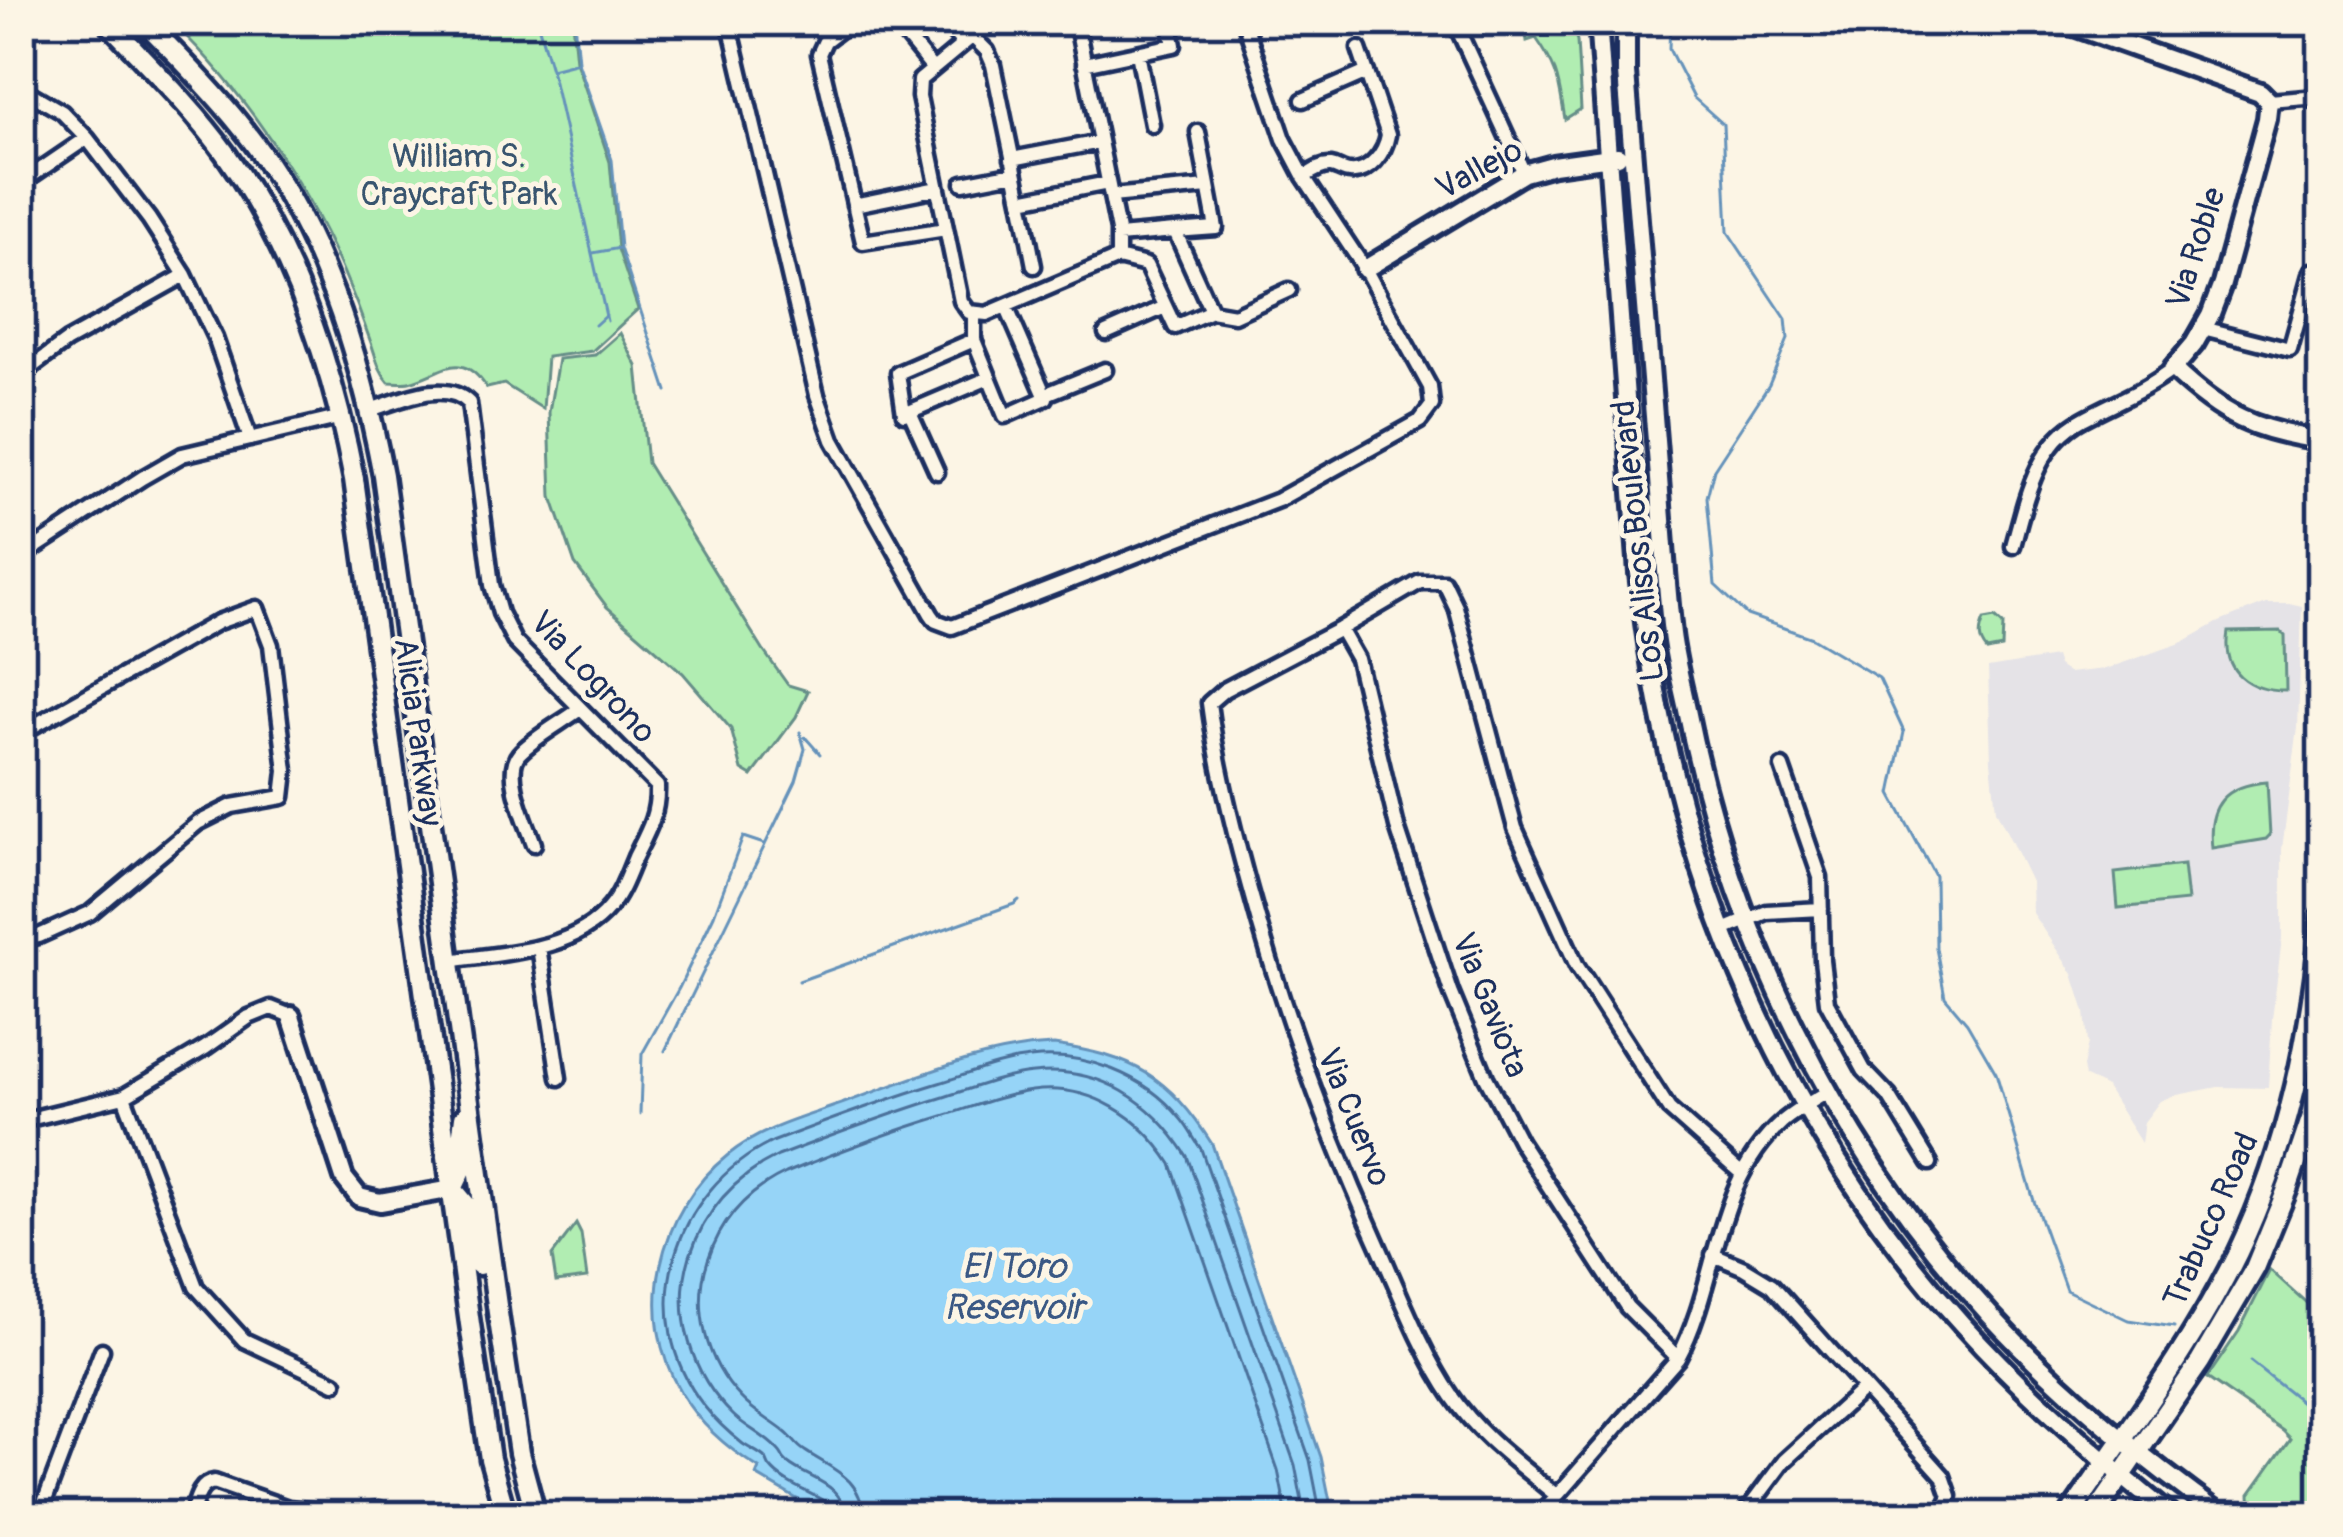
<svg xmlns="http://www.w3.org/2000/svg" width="2343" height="1537" font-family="Pangolin,sans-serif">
	<rect width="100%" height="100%" fill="#fcf5e5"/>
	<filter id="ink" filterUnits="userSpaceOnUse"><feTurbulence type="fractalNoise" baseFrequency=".00833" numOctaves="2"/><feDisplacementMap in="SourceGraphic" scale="24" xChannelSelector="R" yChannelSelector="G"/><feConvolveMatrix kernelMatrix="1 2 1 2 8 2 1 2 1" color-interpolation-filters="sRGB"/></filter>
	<g filter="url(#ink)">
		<path fill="#e5e3e7" d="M2266 603H2289L2302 606 2298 728 2282 849V938L2272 1019 2268 1088 2218 1087 2172 1096 2160 1101 2144 1122 2141 1143 2105 1086 2085 1077 2083 1067 2088 1043 2085 1012 2073 974 2032 913 2031 882 1996 810 1991 761 1988 668 2055 657 2058 666 2068 673 2105 669 2181 643 2217 623Z"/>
		<path fill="#b1edb2" stroke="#668e88" stroke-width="3" d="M171 21H572L576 61 610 162 618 249 638 309 592 351 547 357 543 409 504 384 487 388C460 347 442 374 409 382 406 383 393 382 389 382 378 370 376 356 370 340 362 317 353 294 343 271 303 179 244 91 171 21Z
			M1524 21H1572L1577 41 1581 109 1565 119C1558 79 1559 71 1536 38L1527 41Z
			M620 333 637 366 647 463 763 650 788 685 808 691 796 717 752 776 742 770 731 729 683 673 607 607 575 564 552 497 549 412 558 359 595 355Z
			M1995 618 2003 625 2002 648 1987 651C1978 641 1979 632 1984 620Z
			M2281 631 2285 635 2286 691C2249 691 2221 672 2228 632Z
			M2267 782 2270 835 2266 839 2212 848C2207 805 2225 785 2267 782Z
			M2183 865 2187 901 2118 908 2115 873Z
			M576 1224 581 1234 587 1278 556 1282 552 1256Z
			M2270 1270 2322 1317V1516H2255L2251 1512 2250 1494 2290 1438 2282 1430 2207 1378 2239 1331Z"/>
		<path fill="#96d4f7" stroke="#6592ba" stroke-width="3" d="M1054 1045C1133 1056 1169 1076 1212 1144L1321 1457 1333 1516H826L756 1475 759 1468C728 1449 700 1425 681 1393 634 1315 658 1210 728 1155 761 1128 805 1117 844 1103 911 1079 983 1047 1054 1045Z"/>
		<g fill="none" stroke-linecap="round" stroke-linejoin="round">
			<path stroke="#4c719b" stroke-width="3" d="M830 1516 829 1508 824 1501C809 1492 781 1482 770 1467 768 1465 768 1462 766 1459 761 1453 750 1449 743 1444 729 1433 715 1420 704 1406 633 1315 673 1190 772 1142 827 1121 883 1100 939 1083 969 1074 999 1061 1030 1058 1083 1051 1146 1075 1180 1118 1188 1127 1194 1139 1201 1149L1310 1460 1321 1516
				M845 1516C843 1483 810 1480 788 1463 779 1455 786 1458 777 1449 765 1436 747 1428 734 1416 691 1375 672 1313 690 1256 705 1210 735 1177 778 1156 833 1135 888 1114 944 1097 973 1088 1003 1076 1033 1073 1101 1066 1152 1101 1187 1156L1295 1465 1305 1516
				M863 1516C862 1478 832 1469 805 1451 796 1446 793 1438 785 1432 770 1420 754 1412 741 1398 706 1362 692 1309 708 1260 721 1220 748 1191 786 1173 837 1152 890 1132 943 1116 972 1107 1002 1095 1032 1091 1091 1083 1141 1117 1171 1164L1278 1470 1287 1516"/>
			<path stroke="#6592ba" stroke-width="3" d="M574 21 578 61
				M1670 21 1669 49 1694 98 1723 124 1728 232 1786 319 1788 339 1769 385 1714 469 1707 497 1715 585 1747 615 1812 638 1879 678 1904 732 1891 794 1935 876 1936 948 1945 997 1967 1023 1996 1073 2034 1201 2066 1290 2128 1320 2174 1327
				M539 28 551 69 607 321
				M551 69 578 62 612 160 620 248
				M593 253 620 248 667 391
				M595 325 606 315
				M805 737 820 754
				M799 981 1014 904 1019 900
				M665 1051 796 781 805 749 800 732
				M640 1114 642 1054 679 988 714 915 743 837 764 844
				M2250 1361 2314 1412 2322 1449"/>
			<g stroke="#1b2f5e" stroke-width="21">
				<path id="street" d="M729 21 817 395 833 440 931 614 936 621 952 627 1278 500 1420 421 1432 405 1430 387 1365 269 1304 177 1284 139 1244 21
					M851 21 825 41 819 54 863 242 946 229
					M894 21 932 68
					M943 21 963 43
					M991 21 920 80 919 97 961 301 969 312 987 314 1118 258
					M1076 21 1118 231V258
					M1454 21 1524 173
					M972 36 987 51 993 65 1021 200
					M1138 53 1152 125
					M1084 64 1174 45 1169 21
					M21 88 62 112 87 138 149 219 185 275 215 338 250 439
					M1303 100 1367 72
					M2269 101 2306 98 2322 103
					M1012 159 1100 142
					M1304 177C1312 172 1321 165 1331 166 1338 167 1343 172 1350 172 1370 174 1385 152 1388 135L1359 49
					M21 183 87 138
					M963 183 1015 173
					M1111 196 1208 187
					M854 205 938 188
					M1175 231 1216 228 1198 132
					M1118 236 1175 231 1211 311
					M1118 258 1146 265 1175 327 1211 311 1234 315 1289 290
					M1034 266 1021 200 1108 183
					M974 313V340L1005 416 1046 398 1006 306
					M2203 328 2290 350 2312 271
					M1106 333 1165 307
					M974 340 898 373 904 414 989 378
					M21 375 67 341 185 275
					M1044 395 1105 370
					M370 410C399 401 445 378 469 403L492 585 500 613 514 641 657 786C658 815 648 831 635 857 628 874 621 894 609 908 573 952 501 953 449 961
					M910 412 937 472
					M2013 546C2026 499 2036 444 2083 419 2114 402 2145 391 2173 369
					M21 557 142 478 182 455 342 417
					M1340 629 1357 659 1397 827 1451 992 1486 1077 1520 1142 1627 1307 1678 1358
					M21 733 218 622 257 608 271 645 286 771 283 797 232 806 198 823 90 913 39 936 21 940
					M1782 767 1820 877 1822 960 1827 1002 1864 1070 1889 1096 1930 1163
					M534 844C527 823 503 773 519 754 533 738 563 722 580 709
					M1721 931 1767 912 1821 909
					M539 947 559 1078
					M124 1096 196 1287 244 1340 335 1383
					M21 1121 124 1096 205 1048 249 1017 271 1008 291 1016
					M1713 1255 1744 1268 1772 1285 1943 1476 1950 1496 1941 1516
					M1557 1496C1519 1464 1480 1437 1452 1396 1424 1356 1400 1294 1380 1249 1326 1130 1284 1016 1250 890 1233 829 1217 766 1209 703L1224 690 1340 629 1420 582H1444L1456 607 1515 828 1577 966 1669 1109 1742 1174
					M39 1516 102 1350
					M191 1516C196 1502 198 1484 214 1482L288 1508 348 1514 379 1509
					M1539 1516 1678 1358C1719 1282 1713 1183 1782 1122 1796 1110 1813 1101 1829 1091
					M1743 1516 1784 1461 1863 1389"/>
			</g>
			<g stroke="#1b2f5e" stroke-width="26">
				<path id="secondary" d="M1598 21 1639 573C1668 852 1773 1115 1962 1324 2026 1395 2097 1456 2171 1516
					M1626 21V73C1637 200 1647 327 1657 453 1662 513 1665 574 1672 634 1675 658 1681 682 1686 705 1730 930 1835 1145 1990 1315 2060 1391 2139 1456 2223 1516
					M2043 21 2074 26 2243 86 2260 92 2269 101 2267 119 2222 284 2210 316 2194 344 2173 369C2222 416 2255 431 2322 440
					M1365 269 1524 173 1553 165 1618 156
					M291 1016 344 1178 359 1197 380 1202 453 1189"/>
			</g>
			<g stroke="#1b2f5e" stroke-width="27">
				<path id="primary" d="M107 21C147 64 191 106 225 153 294 251 332 363 354 479L470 1324 490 1459 506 1516
					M144 21C178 56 213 91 243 129 321 227 360 354 383 475L499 1320 519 1453 536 1516
					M464 1117 461 1141 463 1168 453 1189 469 1208 479 1265
					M2069 1516C2128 1430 2192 1346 2238 1252 2289 1145 2312 1030 2322 914
					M2094 1516 2200 1362 2255 1268 2288 1187 2312 1116 2322 1074"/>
			</g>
			<use href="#street" stroke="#fcf5e5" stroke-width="12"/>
			<use href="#secondary" stroke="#fcf5e5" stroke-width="16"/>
			<use href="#primary" stroke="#fcf5e5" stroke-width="18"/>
		</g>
	</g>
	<g text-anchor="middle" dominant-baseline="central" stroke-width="10" stroke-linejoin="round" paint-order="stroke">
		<g font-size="33" fill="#39556f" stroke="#fcf5e5">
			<text x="459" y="156">William S.<tspan x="459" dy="38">Craycraft Park</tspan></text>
		</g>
		<g font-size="33" fill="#1b2f5e" stroke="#fcf5e5">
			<text transform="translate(1479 169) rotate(-28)">Vallejo</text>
			<text transform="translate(2196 248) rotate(-72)">Via Roble</text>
			<text transform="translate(1638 541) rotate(-96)">Los Alisos Boulevard</text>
			<text transform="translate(593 677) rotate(47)">Via Logrono</text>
			<text transform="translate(418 732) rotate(82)">Alicia Parkway</text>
			<text transform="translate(1490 1005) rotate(68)">Via Gaviota</text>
			<text transform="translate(1354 1117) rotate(68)">Via Cuervo</text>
			<text transform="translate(2211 1220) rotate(-66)">Trabuco Road</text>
		</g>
		<g font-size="36" font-style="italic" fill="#3a5884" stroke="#fcf5e5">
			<text x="1014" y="1266">El Toro<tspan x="1014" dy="41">Reservoir</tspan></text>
		</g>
	</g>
	<rect width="2343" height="1537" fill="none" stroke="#fcf5e5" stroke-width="72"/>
	<rect x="36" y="36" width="2271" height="1465" fill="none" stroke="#1b2f5e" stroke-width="4.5" filter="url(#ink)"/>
</svg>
